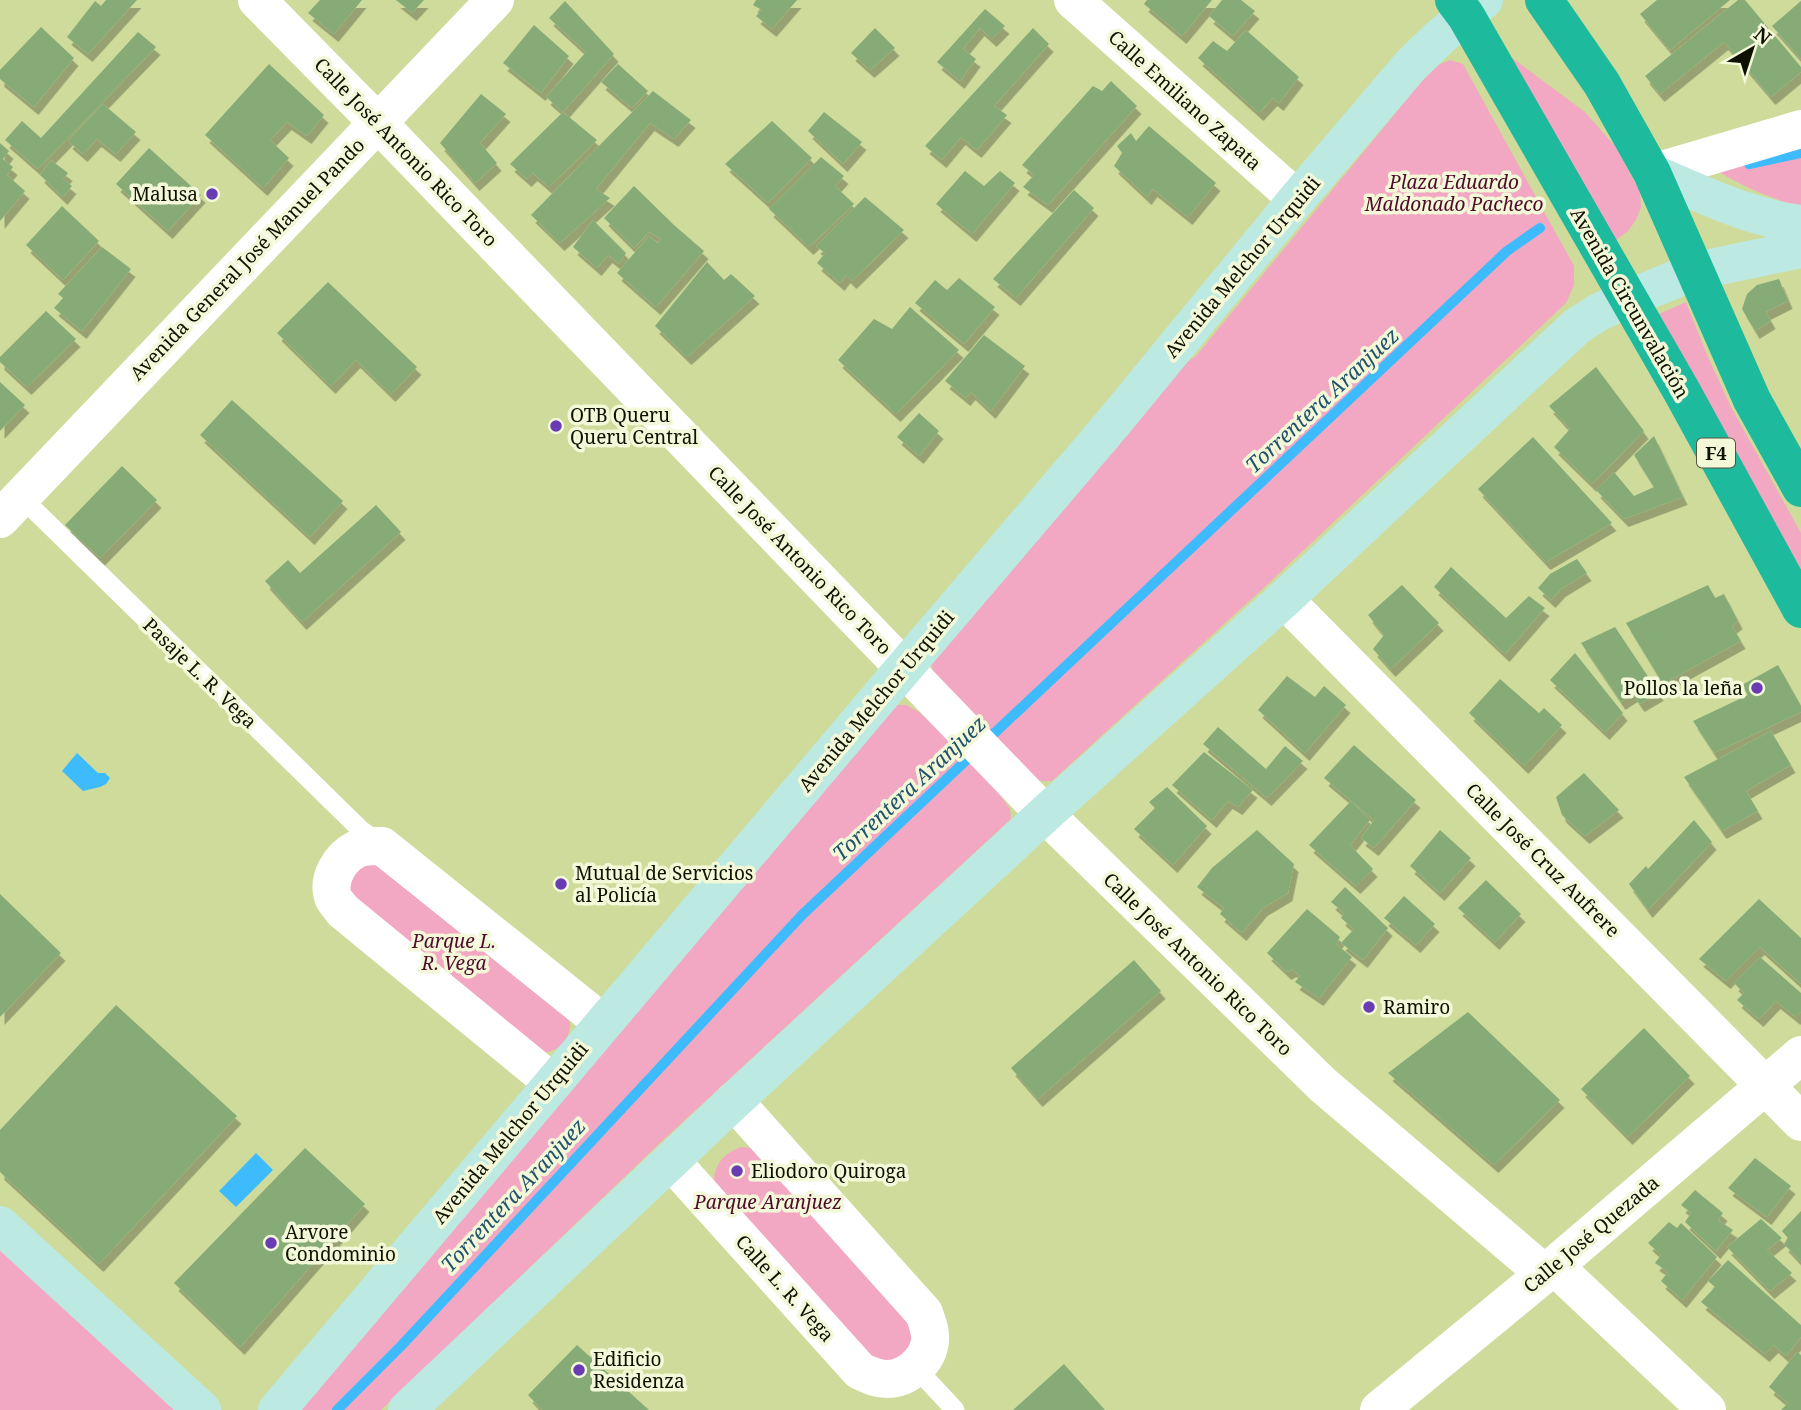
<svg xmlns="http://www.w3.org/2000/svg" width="1801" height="1410" font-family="'Noto Serif',serif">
	<defs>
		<filter id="shadow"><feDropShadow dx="4.5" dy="8" stdDeviation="0" flood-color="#0004"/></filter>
	</defs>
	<rect width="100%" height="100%" fill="#cfdb9b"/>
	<path fill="#f2a8c2" d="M1507 54 1585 112 1615 146 1640 192 1641 207 1636 220 1628 231 1616 240Z
		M1450 60 1463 64 1574 266V285L1566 303 1269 583 1052 781H1036L933 671 930 659 1186 363 1196 356 1421 82 1438 65Z
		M1801 143V207C1769 198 1740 185 1712 168Z
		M1686 302 1708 357 1731 407 1801 533V569L1659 314Z
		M893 705H906L919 712 966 752 980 766 1010 809 1011 819 660 1143 381 1410H299Z
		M371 855 570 1021C571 1038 561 1051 543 1053L347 896 343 880Z
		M741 1147 751 1148 915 1330 905 1356 878 1363 714 1182C715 1163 723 1154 741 1147Z
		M0 1213 195 1410H0Z"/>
	<path fill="#3dbbfd" d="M77 753 98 773H105L110 778 106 784 100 787 83 791 62 771Z
		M256 1153 273 1170 236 1207 219 1191Z"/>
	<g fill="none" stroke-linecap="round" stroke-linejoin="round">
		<path stroke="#3dbbfd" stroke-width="10" d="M1749 164 1801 153
			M986 741 1507 251 1540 228
			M337 1410 401 1346 802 915 975 752"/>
	</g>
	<path fill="#87ab77" filter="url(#shadow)" d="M106 0H137L88 54 67 37 95 1 101 6Z
		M320 0H362L334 34 308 13Z
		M396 0H424L412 13Z
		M756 0H797L772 29 756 16 762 10 753 5Z
		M1147 0H1212L1182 36 1144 4Z
		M1222 0H1241L1255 11 1233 36 1209 16Z
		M1657 0H1730L1670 50 1640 14Z
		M1738 0H1745L1801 67V72L1771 97 1724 42 1660 94 1645 76Z
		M565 1 614 54 563 112 546 97 586 52 549 18Z
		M1801 1V59L1772 26Z
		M985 9 1005 26 992 39 980 28 963 49 976 59 960 81 937 62Z
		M534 25 569 56 541 93 503 63Z
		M41 27 74 58 34 107 0 79V70Z
		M875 28 895 48 870 70 851 53Z
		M1033 28 1049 44 994 106 1007 115 977 150 961 137 942 160 925 146Z
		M1246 30 1299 77 1279 103 1273 98 1259 113 1198 58 1213 41 1227 51Z
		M138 32 156 47 38 169 5 140 22 121 41 138Z
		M269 64 324 115 307 136 287 122 270 140 289 158 263 188 205 135Z
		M618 64 648 91 632 108 601 82Z
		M1111 81 1137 106 1048 205 1023 187 1034 175 1022 165 1093 86 1102 91Z
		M653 91 691 120 674 139 650 123 596 189 610 198 560 243 531 215Z
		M481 94 506 114 480 143 497 163 475 183 440 143Z
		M103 104 136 132 116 154 97 139 83 154 68 141Z
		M563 112 597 140 549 187 533 173 527 179 510 164Z
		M824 112 862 142 843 164 808 131Z
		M772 121 812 158 768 203 725 164Z
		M1149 126 1216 183 1188 217 1153 189 1147 197 1114 166 1122 153 1117 146 1131 133 1136 141Z
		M0 143 9 151 3 159 13 167 7 175 25 191 0 221Z
		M149 148 201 195 168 231 116 184Z
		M821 157 844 176 835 186 854 204 809 247 769 209Z
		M51 160 68 173 63 179 72 186 63 197 40 175Z
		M965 171 984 186 1000 171 1015 183 972 234 936 204Z
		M634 186 674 225 704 251 656 307 617 273 649 236 658 243 661 239 649 232 634 248 604 218Z
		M1074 190 1094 208 1016 298 993 279Z
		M865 197 904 230 852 281 846 275 840 283 817 263 825 253 816 246Z
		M62 206 99 241 63 280 26 245Z
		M593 220 626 253 619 264 608 255 597 268 573 247Z
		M102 247 131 269 82 331 54 308 63 298 58 294Z
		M707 262 724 280 731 274 755 296 687 357 655 326Z
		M959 278 995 307 964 344 915 303 935 280 947 290Z
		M1779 279 1788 301 1766 312 1771 321 1755 331 1742 309 1747 294 1757 285Z
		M328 282 417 367 391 394 356 360 331 386 277 333Z
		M910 307 959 350 896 414 838 360 874 319 892 329Z
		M46 311 76 339 27 387 0 362V357Z
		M984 335 1025 366 991 411 971 392 966 398 945 381Z
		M1596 367 1644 431 1592 484 1554 447 1570 429 1549 406Z
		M0 382 25 405 0 431Z
		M232 400 343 501 310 537 200 435Z
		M919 413 939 431 919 456 897 437Z
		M1654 436 1683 497 1624 519 1596 490 1614 472 1634 496 1654 487 1634 455Z
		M1533 437 1612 523 1546 562 1478 489Z
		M122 466 157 500 100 558 65 525Z
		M376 505 401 532 302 622 265 581 288 560 300 573Z
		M1577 559 1587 573 1561 589 1551 600 1538 588 1550 574Z
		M1451 567 1506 618 1529 596 1545 608 1505 654 1434 587Z
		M1402 585 1439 623 1391 669 1373 649 1384 635 1368 615Z
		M1708 585 1715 598 1724 594 1738 621 1732 626 1741 641 1663 684 1626 623Z
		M1615 627 1659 693 1640 704 1633 694 1621 702 1581 643Z
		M1575 653 1623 713 1605 732 1550 680Z
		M1778 665 1801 706V712L1714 753 1693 721 1748 695 1742 685Z
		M1287 676 1315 697 1324 686 1346 705 1305 753 1258 710Z
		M1500 679 1539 713 1544 708 1562 725 1524 766 1469 713Z
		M1218 727 1266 769 1285 746 1303 761 1267 798 1203 744Z
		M1771 731 1791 765 1746 791 1758 811 1722 831 1684 777Z
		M1354 745 1416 800 1374 848 1361 838 1374 820 1324 778Z
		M1204 752 1253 790 1238 807 1228 801 1212 820 1172 785Z
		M1584 773 1619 810 1585 836 1562 815 1556 797Z
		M1167 787 1207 826 1173 865 1134 829 1155 808 1149 802Z
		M1351 801 1370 820 1350 845 1373 869 1356 886 1309 845Z
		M1694 820 1712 842 1648 910 1629 884 1646 866 1648 869Z
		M1257 830 1294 864 1288 893 1263 908 1242 933 1220 914 1224 908 1197 887 1212 868Z
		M1440 830 1471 858 1440 893 1410 866Z
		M1486 880 1521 914 1495 942 1458 908Z
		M1345 887 1388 928 1363 960 1341 943 1354 929 1341 918 1344 913 1331 902Z
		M0 894 61 953 0 1017Z
		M1404 896 1435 924 1416 945 1384 918Z
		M1759 899 1801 938V984L1760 947 1726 981 1699 959Z
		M1307 909 1340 937 1336 944 1352 957 1319 998 1295 982 1300 976 1292 969 1287 972 1267 953Z
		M1760 957 1801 993V1012L1796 1017 1776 1001 1759 1019 1737 1000 1744 993 1734 983Z
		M1134 960 1161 991 1038 1099 1011 1068Z
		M116 1005 237 1116 99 1264 0 1172V1130Z
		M1468 1012 1560 1100 1494 1165 1388 1073Z
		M1644 1028 1690 1076 1628 1137 1581 1089Z
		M305 1148 365 1204 240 1347 174 1283Z
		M1755 1158 1791 1186 1767 1217 1728 1188Z
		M1695 1190 1723 1213 1718 1220 1733 1230 1716 1251 1685 1222 1691 1213 1681 1205Z
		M1801 1211V1262L1784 1244 1788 1238 1782 1231Z
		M1761 1219 1782 1238 1767 1250 1792 1273 1770 1291 1727 1247Z
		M1669 1222 1677 1228 1681 1223 1717 1257 1682 1300 1661 1281 1668 1272 1655 1263 1661 1255 1648 1243Z
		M1728 1260 1801 1325V1337L1786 1356 1774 1345 1765 1354 1701 1302 1715 1287 1708 1281Z
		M577 1345 649 1410H542L528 1395Z
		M1797 1352 1801 1355V1410H1781L1788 1403 1769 1387Z
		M1064 1364 1105 1410H1013Z"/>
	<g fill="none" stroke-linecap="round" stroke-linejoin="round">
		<path stroke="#fff" stroke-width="19" d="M21 497 361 830 379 843
			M916 1368 955 1410"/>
		<path stroke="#fff" stroke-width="38" d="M257 0 377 122 1045 814 1323 1085 1545 1274
			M1073 0 1297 199
			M1652 173 1801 129
			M0 519 495 0
			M1284 599 1801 1122
			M553 1083 343 911C340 907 335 902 333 897 327 879 340 858 355 850 364 845 373 846 382 846L603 1023
			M671 1161 860 1371C869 1375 877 1379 887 1379 907 1379 928 1361 930 1341 931 1331 927 1322 924 1313L734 1101
			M1554 1266 1707 1410
			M1379 1410 1554 1266 1801 1055"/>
		<path stroke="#bceae2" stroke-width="38" d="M1652 173C1700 193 1749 218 1801 224
			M0 1225 202 1410
			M277 1410 904 668 1113 423 1297 199 1411 65 1440 37 1484 0
			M407 1410 734 1101 1045 814 1284 599 1577 326 1599 312 1627 299 1696 271 1801 249"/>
		<path stroke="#1eba9e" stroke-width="38" d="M1454 0 1466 16 1681 390 1801 609
			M1544 0 1602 84 1652 173 1752 400 1801 488"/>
	</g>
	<g fill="#6a3cb4" stroke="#f2f8d8" stroke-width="2.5">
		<circle cx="212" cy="194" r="7"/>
		<circle cx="556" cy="426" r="7"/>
		<circle cx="1757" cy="688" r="7"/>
		<circle cx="561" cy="884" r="7"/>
		<circle cx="1369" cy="1007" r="7"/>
		<circle cx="737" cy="1171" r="7"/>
		<circle cx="271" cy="1243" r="7"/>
		<circle cx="579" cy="1370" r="7"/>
	</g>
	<g text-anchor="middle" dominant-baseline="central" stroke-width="7" stroke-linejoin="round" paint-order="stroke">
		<rect fill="#f2f8d8" stroke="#535641" stroke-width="2" x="1697" y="438.5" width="38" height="29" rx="5"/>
		<g font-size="18" font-weight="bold" fill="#0f1100">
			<text x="1716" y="453">F4</text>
		</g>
		<g font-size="19" fill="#0f1100" stroke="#f2f8d8">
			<text transform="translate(1185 100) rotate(42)">Calle Emiliano Zapata</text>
			<text transform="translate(406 152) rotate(46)">Calle José Antonio Rico Toro</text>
			<text transform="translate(247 259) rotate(-46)">Avenida General José Manuel Pando</text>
			<text transform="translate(1242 267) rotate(-50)">Avenida Melchor Urquidi</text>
			<text transform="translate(1630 303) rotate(60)">Avenida Circunvalación</text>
			<text transform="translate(800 560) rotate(46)">Calle José Antonio Rico Toro</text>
			<text transform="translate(200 673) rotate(44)">Pasaje L. R. Vega</text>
			<text transform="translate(876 701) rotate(-50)">Avenida Melchor Urquidi</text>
			<text transform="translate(1543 860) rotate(45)">Calle José Cruz Aufrere</text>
			<text transform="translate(1198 964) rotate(44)">Calle José Antonio Rico Toro</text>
			<text transform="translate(510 1133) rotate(-50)">Avenida Melchor Urquidi</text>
			<text transform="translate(1591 1234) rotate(-40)">Calle José Quezada</text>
			<text transform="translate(785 1288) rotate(48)">Calle L. R. Vega</text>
		</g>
		<g font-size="19" font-style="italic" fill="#4f0a2c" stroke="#f2f8d8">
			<text x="1454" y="182">Plaza Eduardo<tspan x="1454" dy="22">Maldonado Pacheco</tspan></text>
			<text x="454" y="941">Parque L.<tspan x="454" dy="22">R. Vega</tspan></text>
			<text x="768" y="1202">Parque Aranjuez</text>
		</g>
		<g font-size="19" fill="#0f1100" stroke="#f2f8d8" text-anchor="start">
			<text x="198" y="194" text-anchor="end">Malusa</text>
			<text x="570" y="415">OTB Queru<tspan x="570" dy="22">Queru Central</tspan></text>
			<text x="1743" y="688" text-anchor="end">Pollos la leña</text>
			<text x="575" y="873">Mutual de Servicios<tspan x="575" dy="22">al Policía</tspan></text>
			<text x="1383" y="1007">Ramiro</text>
			<text x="751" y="1171">Eliodoro Quiroga</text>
			<text x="285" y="1232">Arvore<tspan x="285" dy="22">Condominio</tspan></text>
			<text x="593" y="1359">Edificio<tspan x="593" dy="22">Residenza</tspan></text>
		</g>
		<g font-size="21" font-style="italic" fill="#21526d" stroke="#f2f8d8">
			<text transform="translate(1322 400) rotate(-43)">Torrentera Aranjuez</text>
			<text transform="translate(909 788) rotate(-43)">Torrentera Aranjuez</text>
			<text transform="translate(513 1195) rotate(-47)">Torrentera Aranjuez</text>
		</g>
	</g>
	<g transform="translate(1752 49) rotate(39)" stroke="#f2f8d8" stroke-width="5" paint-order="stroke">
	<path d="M0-5L12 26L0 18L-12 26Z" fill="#0f1100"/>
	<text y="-10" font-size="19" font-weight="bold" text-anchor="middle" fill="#0f1100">N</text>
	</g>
</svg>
